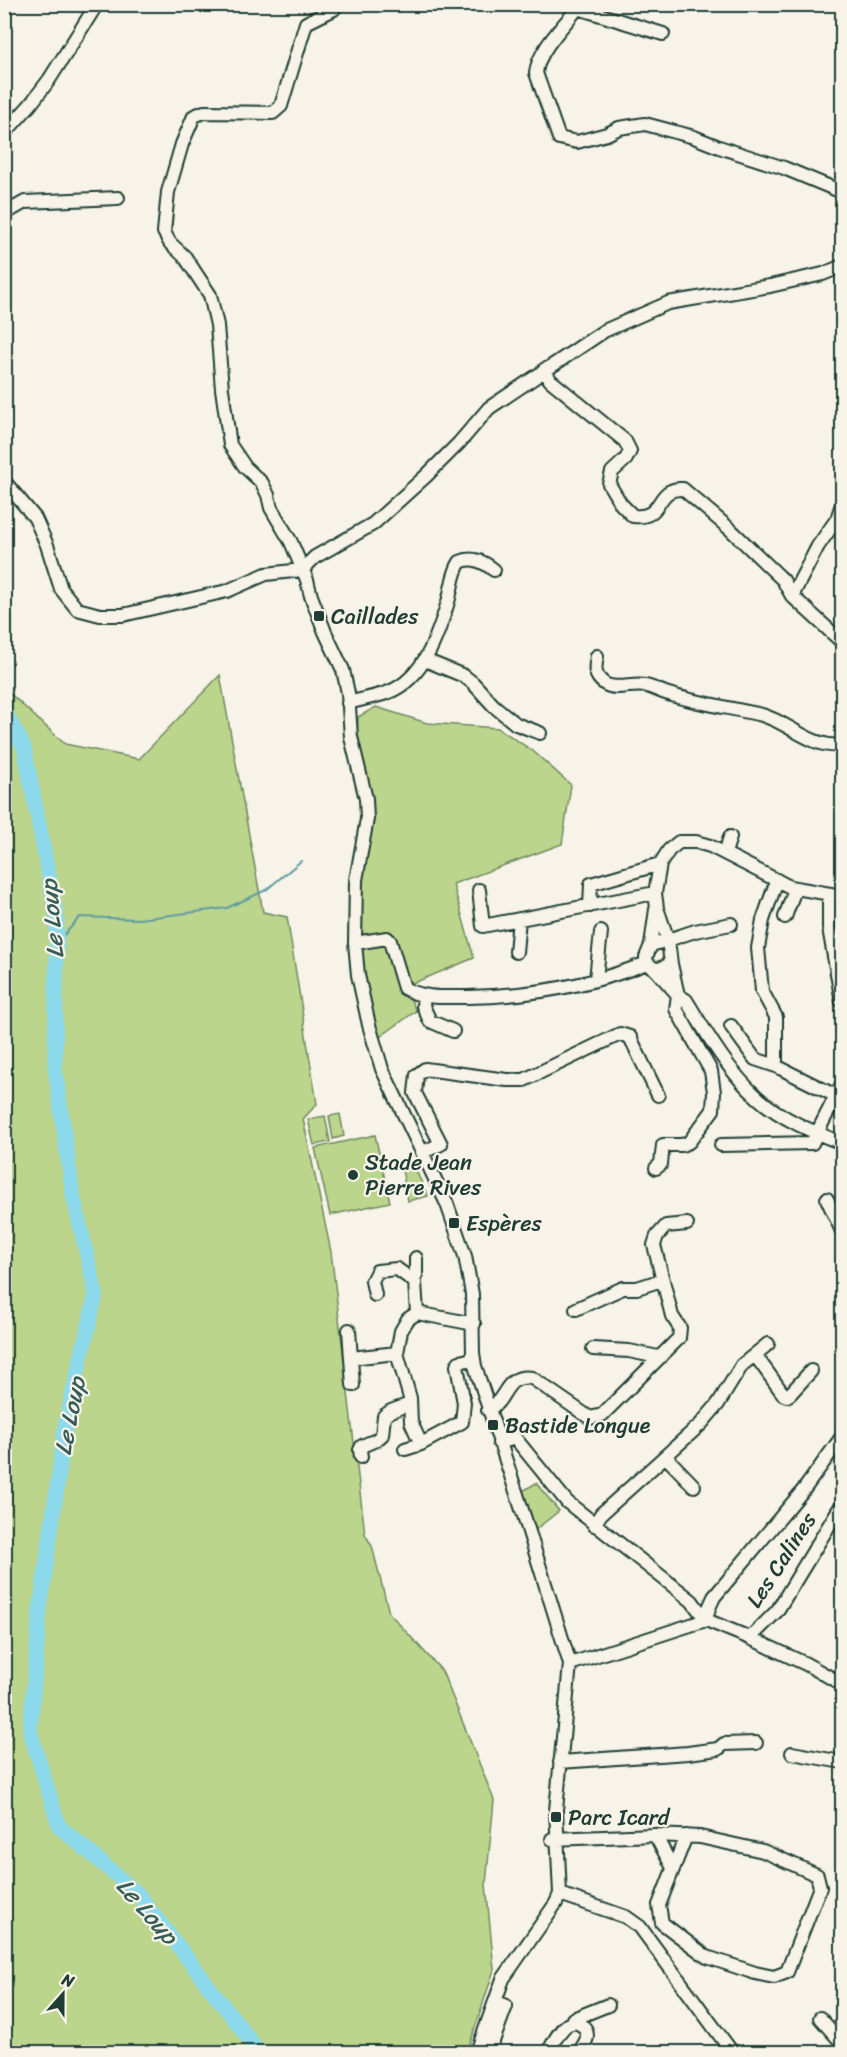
<svg xmlns="http://www.w3.org/2000/svg" width="847" height="2057" font-family="Sriracha,sans-serif">
	<rect width="100%" height="100%" fill="#f7f3e8"/>
	<filter id="ink" filterUnits="userSpaceOnUse"><feTurbulence type="fractalNoise" baseFrequency=".0167" numOctaves="2"/><feDisplacementMap in="SourceGraphic" scale="12" xChannelSelector="R" yChannelSelector="G"/><feConvolveMatrix kernelMatrix="1 2 1 2 8 2 1 2 1" color-interpolation-filters="sRGB"/></filter>
	<g filter="url(#ink)">
		<path fill="#bcd58c" stroke="#6e8960" stroke-width="1.5" d="M220 675 263 912 287 917 317 1104 303 1119 331 1252 365 1534 372 1546 389 1613 442 1671 494 1800 486 1884 494 1970 467 2052H5L4 688 65 744 139 759Z
			M376 707 427 723 498 728 533 751 571 785 562 844 453 884 474 958 416 982 404 984 416 1011 377 1039 358 956 353 870 369 794 357 744 358 717Z
			M340 1114 344 1136 333 1139 329 1116Z
			M325 1116 330 1142 314 1145 308 1119Z
			M375 1135 390 1202 330 1215 315 1148Z
			M412 1162 428 1196 408 1201 401 1164Z
			M536 1483 559 1511 535 1530 521 1492Z"/>
		<g fill="none" stroke-linecap="round" stroke-linejoin="round">
			<path stroke="#619ba2" stroke-width="2" d="M57 943 80 917 139 919 227 908 266 890 301 861"/>
			<path stroke="#8ddaec" stroke-width="15" d="M4 710 24 747 57 918 55 1068 73 1195 96 1294 66 1422 40 1610 30 1731 59 1826 139 1895 259 2052"/>
			<g stroke="#1f3d34" stroke-width="16">
				<path id="minor" d="M335 4 334 9 306 23 281 106 273 113 204 112 194 116 182 144 168 192 164 232 170 243 185 257 210 295 217 325 222 389 230 445 245 467 262 483 268 495 271 508 291 542 307 580 311 596 325 632 343 670 348 693 351 737 366 799 367 819 356 880 355 943 358 975 369 1025 382 1069 447 1204 465 1256 472 1294 473 1353 475 1366 525 1519 570 1664 556 1810 560 1894 556 1903 503 1979 477 2052
					M663 34 578 8C563 26 538 51 536 73L559 138 577 142 607 134 619 128 645 124 694 137 719 147 784 168 842 192
					M4 134 30 105 49 80 97 4
					M4 214 25 202 118 198
					M545 369 550 380 625 441 630 451 626 459 612 472 609 484 621 504 633 516C665 520 654 487 683 489L731 530 783 580 792 596 842 642
					M4 481 35 518 47 545 61 589 77 609 100 615H123L227 591 266 574 302 570
					M302 570 315 557 373 524 426 476 459 443 489 408 604 331 668 303 770 286 823 274 842 266
					M792 596 818 546 837 519 842 504
					M597 656C595 667 593 676 605 684 616 691 633 683 646 686 655 688 663 693 672 695 701 704 732 708 762 715 790 723 812 749 842 745
					M425 660 464 676 473 683 494 706 516 724 540 733
					M348 703C362 699 376 697 389 692 424 678 438 635 448 602 452 589 452 574 460 562 473 556 484 562 494 570
					M725 853 730 837
					M479 890 483 926 655 893
					M829 894V928L842 1002
					M590 906 591 884 660 864
					M785 917 795 889
					M731 924 695 931 668 940 657 908 655 893 660 864 669 850 679 842H696L710 846 790 887 842 896
					M668 940 671 964 656 970 647 963 646 957 651 945Z
					M355 943 387 938 390 941 404 988C423 999 445 997 467 997 528 996 590 986 647 963
					M651 945 656 909
					M516 952 519 919
					M656 970 678 995 686 1000C707 1034 728 1071 757 1097 781 1119 813 1132 842 1143
					M596 979 601 932
					M424 995 423 1006 430 1021 453 1031
					M731 1026 755 1059 776 1066 836 1096
					M776 1066V1017L762 991 758 948 763 920 777 880
					M721 1145 812 1143 842 1084
					M423 1152 441 1144 415 1093 417 1075 425 1069 507 1080H524L620 1034 630 1037 658 1095
					M656 1168 661 1164 663 1145H682L689 1142 713 1110 714 1092 711 1071 676 1009 678 995 671 964
					M827 1199 842 1231
					M413 1281 416 1275V1258
					M375 1295 372 1281 377 1271 397 1269 415 1282 417 1313
					M576 1309 623 1288H637L662 1280
					M349 1330 351 1358
					M593 1349 629 1351 658 1357
					M755 1355 784 1395 787 1396 790 1394 811 1371
					M473 1359 459 1362 457 1366 464 1403 462 1422 421 1444 411 1422 410 1398 397 1353 401 1331 408 1319 417 1313 474 1324
					M353 1385 351 1358 397 1353
					M488 1410C508 1400 503 1374 532 1378L590 1418 602 1415 679 1338 680 1328 672 1316 654 1245 657 1236 666 1226 687 1224
					M499 1443 515 1438 567 1502 692 1601 706 1620
					M405 1449 421 1444
					M665 1456 694 1486
					M361 1457 360 1450 362 1446 376 1440 382 1435 384 1416 391 1411 410 1404
					M594 1525 601 1514 701 1424 718 1404 742 1365 768 1344
					M706 1620 709 1608 714 1597 805 1488 841 1438
					M750 1638 777 1611 842 1504
					M570 1664 706 1620 750 1638 806 1664 842 1684
					M792 1753 842 1762
					M560 1762 688 1753 718 1749 724 1744 756 1743
					M655 1835 673 1868
					M552 1839 655 1835 700 1837 763 1851 817 1875 820 1887 787 1972 774 1977 755 1973 707 1957 662 1923 659 1905 686 1836
					M560 1894 626 1917 640 1927 732 2052
					M820 2018 842 2043
					M572 2023 573 2019 608 2005
					M489 2052 506 2006 496 2001
					M548 2052C553 2044 559 2030 567 2025 575 2019 587 2025 587 2036 587 2042 582 2047 579 2052"/>
			</g>
			<use href="#minor" stroke="#f7f3e8" stroke-width="12"/>
		</g>
	</g>
	<g fill="#1f3d34" stroke="#f7f3e8" stroke-width="2">
		<rect x="313" y="610" width="12" height="12" rx="3"/>
		<circle cx="353" cy="1175" r="6"/>
		<rect x="448" y="1217" width="12" height="12" rx="3"/>
		<rect x="487" y="1419" width="12" height="12" rx="3"/>
		<rect x="550" y="1811" width="12" height="12" rx="3"/>
	</g>
	<g text-anchor="middle" dominant-baseline="central" stroke-width="4.5" stroke-linejoin="round" paint-order="stroke">
		<g font-size="22" fill="#1f3d34" stroke="#f7f3e8" text-anchor="start">
			<text x="331" y="616">Caillades</text>
			<text x="365" y="1162">Stade Jean<tspan x="365" dy="25">Pierre Rives</tspan></text>
			<text x="466" y="1223">Espères</text>
			<text x="505" y="1425">Bastide Longue</text>
			<text x="568" y="1817">Parc Icard</text>
		</g>
		<g font-size="22" fill="#1f3d34" stroke="#f7f3e8">
			<text transform="translate(781 1560) rotate(-57)">Les Calines</text>
		</g>
		<g font-size="24" font-style="italic" fill="#355c59" stroke="#f7f3e8">
			<text transform="translate(52 919) rotate(-95)">Le Loup</text>
			<text transform="translate(70 1416) rotate(-79)">Le Loup</text>
			<text transform="translate(147 1911) rotate(49)">Le Loup</text>
		</g>
	</g>
	<rect width="847" height="2057" fill="none" stroke="#f7f3e8" stroke-width="24"/>
	<rect x="12" y="12" width="823" height="2033" fill="none" stroke="#1f3d34" stroke-width="2" filter="url(#ink)"/>
	<g transform="translate(63 1994) rotate(21)" stroke="#f7f3e8" stroke-width="4.5" paint-order="stroke">
	<path d="M0-4.5L10 22L0 15L-10 22Z" fill="#1f3d34"/>
	<text y="-9" font-size="16" font-weight="bold" text-anchor="middle" fill="#1f3d34">N</text>
	</g>
</svg>
